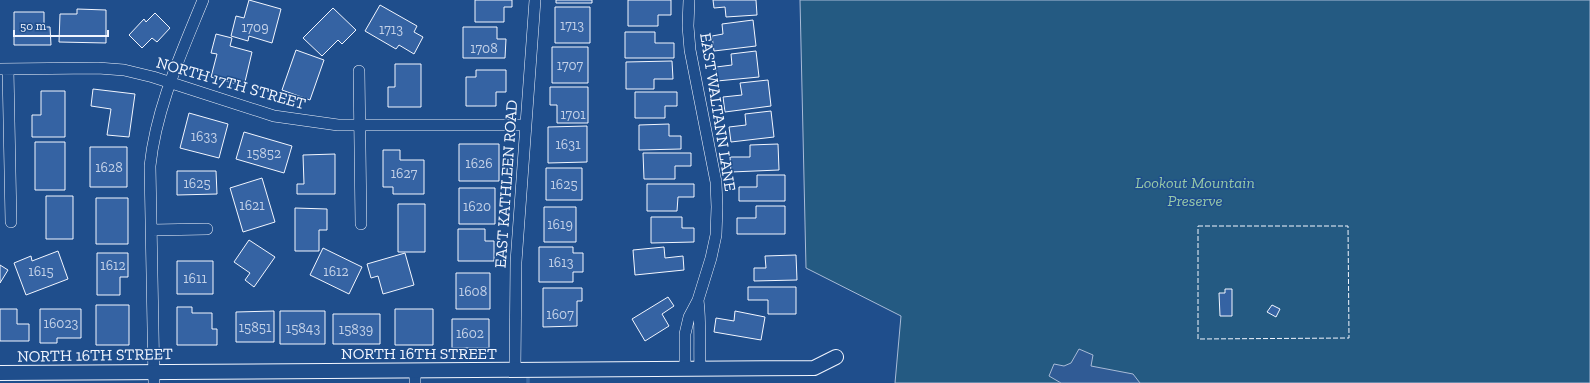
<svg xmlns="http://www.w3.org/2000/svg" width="1590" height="383" font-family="'Zilla Slab',serif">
	<rect width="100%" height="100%" fill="#1f4e8c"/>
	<path fill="#245a82" stroke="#a8bbd7" d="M800 0H1590V383H895L901 316 806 268Z"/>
	<path fill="#305b95" stroke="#a8bbd7" d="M1079 349 1093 355 1091 366 1133 374 1140 383H1061L1049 376 1054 364 1064 366 1071 363Z"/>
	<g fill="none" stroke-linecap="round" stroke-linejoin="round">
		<path stroke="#3b69a3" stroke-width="3.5" d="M528 383V373"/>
	</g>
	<path fill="#3563a3" stroke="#f2f6ff" d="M249 0 281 9 272 43 249 36 248 41 231 36 236 16 244 18Z
		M475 0H512V7H504V22H475Z
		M556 0H592V3H556Z
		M628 0H671V15H658V26H628Z
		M713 0H756L757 15 726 17 725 7 714 8Z
		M380 5 417 26 414 32 423 37 414 54 399 45 396 49 365 31Z
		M555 7H590V43H555Z
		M333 8 356 30 342 44 338 40 322 56 303 38Z
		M77 9 106 10V43L59 42 60 14H77Z
		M14 12H44V27H50L51 45H14Z
		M155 13 170 28 157 42 152 38 142 48 129 35 144 19 146 22Z
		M753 20 756 46 714 51 712 36 723 34 722 24Z
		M463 27H497V39H506L505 58H463Z
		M625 32H655V43H674V58H625Z
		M216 34 232 38 230 46 252 52 244 86 211 77 217 54 211 53Z
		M552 47H588V83H552Z
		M296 50 324 60 310 100 282 90Z
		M756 51 759 77 717 81 716 67 732 65 731 54Z
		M672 61 673 79H654V89H626V62Z
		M395 64H421V107H388V87H395Z
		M476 70H506V92H496V106H466V77H476Z
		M768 80 771 106 725 112 723 97 742 95 740 83Z
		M550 87H588V123H557V105H550Z
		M93 89 135 94 129 137 107 135 111 109 91 106Z
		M41 91H65V137H32V115H41Z
		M635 92H677V106H665V118H635Z
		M771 111 774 137 731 142 729 127 746 125 745 114Z
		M189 113 228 124 219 158 180 148Z
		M669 124V136H681V149L639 150V125Z
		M587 126V162L548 163V127Z
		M244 132 292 146 284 173 236 159Z
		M35 142H65V190H35Z
		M459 144H499V181H459Z
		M778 144 779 170 731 172 730 157H750V145Z
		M90 147H127V187H90Z
		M383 150H400V160H424V194H393V187H383Z
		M643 153H691V166H675V179H644Z
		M335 154V194H297V184H304L303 155Z
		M546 168H582V200H546Z
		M177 171H216L217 194 177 195Z
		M757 175H785V201H739V187H757Z
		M262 178 275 222 243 232 230 188Z
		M647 184H694V197H678L677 211H647Z
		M459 188H495V224H459Z
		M46 196H73V239H46Z
		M96 198H128V244H96Z
		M398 204H425V252H398Z
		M756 206H785V234H737V218H756Z
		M544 207H576V242H544Z
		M295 208 327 209V230H319V251H295Z
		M651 217H682V228H694V242L651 243Z
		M458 229H485V241H494V261H458Z
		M249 240 275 257 254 287 245 280 250 273 234 262Z
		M539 247H573V253H583V272H573V282H539Z
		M664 247 665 258 683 256 684 270 635 275 633 250Z
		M323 248 362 267 349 294 310 275Z
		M58 251 68 279 26 295 14 263 31 256 32 261Z
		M97 253H128V277H120V295H97Z
		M405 253 414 285 383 294 378 276 371 278 367 264Z
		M796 255 797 280 754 281V268H766L765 256Z
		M177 261H213V294H177Z
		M0 265 8 270 0 283Z
		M456 273H490V309H456Z
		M748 287H796V314H768V300H748Z
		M543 288H582V301H577V326L543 327Z
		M1225 289H1232V316H1220L1219 293H1225Z
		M668 297 674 306 662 314 669 326 645 341 632 319Z
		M96 305H129V345H96Z
		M1272 305 1280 309 1276 317 1267 312Z
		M177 307H192V313H212V329H217V345H177Z
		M0 309H17V324H29V341H0Z
		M40 309H81V338H57V343H40Z
		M395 309H433V345H395Z
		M274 311V342H236V312Z
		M280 311H325V344H280Z
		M735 311 765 317 761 340 714 332 716 318 734 321Z
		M333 314H380V344H333Z
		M452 319H489V348H452Z"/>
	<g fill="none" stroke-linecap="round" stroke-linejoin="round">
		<g stroke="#f2f6ff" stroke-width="12">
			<path id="minor" d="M0 69 98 68 124 70 153 77 274 116 338 125H525
				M8 69 11 222
				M359 71 361 224
				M152 230 207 229
				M698 300C701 322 699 346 700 369
				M685 369V334L689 317 698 300 711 258 716 235 717 207 716 182 690 50 688 26 689 0
				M515 370 516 262 535 0
				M154 383 150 166C156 108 181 54 203 0
				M415 383V370"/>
		</g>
		<g stroke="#f2f6ff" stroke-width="16">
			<path id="tertiary" d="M0 373 814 368 836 357"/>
		</g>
		<use href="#minor" stroke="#1f4e8c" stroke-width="11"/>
		<use href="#tertiary" stroke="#1f4e8c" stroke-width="14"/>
		<path stroke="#f2f6ff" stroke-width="1" stroke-dasharray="5 2" stroke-linecap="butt" d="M1198 226H1348L1349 338 1198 339Z"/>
	</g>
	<g text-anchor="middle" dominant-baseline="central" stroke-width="3" stroke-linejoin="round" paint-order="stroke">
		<g font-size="14" fill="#c3d1e8">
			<text x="572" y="25">1713</text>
			<text x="255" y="27">1709</text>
			<text x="391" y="29">1713</text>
			<text x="484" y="48">1708</text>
			<text x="570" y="65">1707</text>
			<text x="573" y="114">1701</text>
			<text x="204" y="136">1633</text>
			<text x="568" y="144">1631</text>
			<text x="264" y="153">15852</text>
			<text x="479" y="163">1626</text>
			<text x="109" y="167">1628</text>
			<text x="404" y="173">1627</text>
			<text x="197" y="183">1625</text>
			<text x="564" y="184">1625</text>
			<text x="252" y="205">1621</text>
			<text x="477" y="206">1620</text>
			<text x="560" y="224">1619</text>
			<text x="561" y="262">1613</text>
			<text x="113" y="265">1612</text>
			<text x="41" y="271">1615</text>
			<text x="336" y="271">1612</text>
			<text x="195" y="278">1611</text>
			<text x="473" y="291">1608</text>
			<text x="560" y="314">1607</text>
			<text x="61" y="323">16023</text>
			<text x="255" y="327">15851</text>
			<text x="303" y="328">15843</text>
			<text x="356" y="329">15839</text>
			<text x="470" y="333">1602</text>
		</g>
		<g font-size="16" fill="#f2f6ff" stroke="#1f4e8c">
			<text transform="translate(231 83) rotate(16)">NORTH 17TH STREET</text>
			<text transform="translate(718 112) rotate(81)">EAST WALTANN LANE</text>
			<text transform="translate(506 184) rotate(-86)">EAST KATHLEEN ROAD</text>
			<text x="419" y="353">NORTH 16TH STREET</text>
			<text transform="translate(95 355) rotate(-1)">NORTH 16TH STREET</text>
		</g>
		<g font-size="16" font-style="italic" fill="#97c8a6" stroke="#1f4e8c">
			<text x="1195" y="182">Lookout Mountain<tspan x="1195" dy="18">Preserve</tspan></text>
		</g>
	</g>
	<path d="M14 30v6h94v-6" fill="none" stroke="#f2f6ff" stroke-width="2"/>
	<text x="20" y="30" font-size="12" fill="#f2f6ff" stroke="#1f4e8c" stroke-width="3" paint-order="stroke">50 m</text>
</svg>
